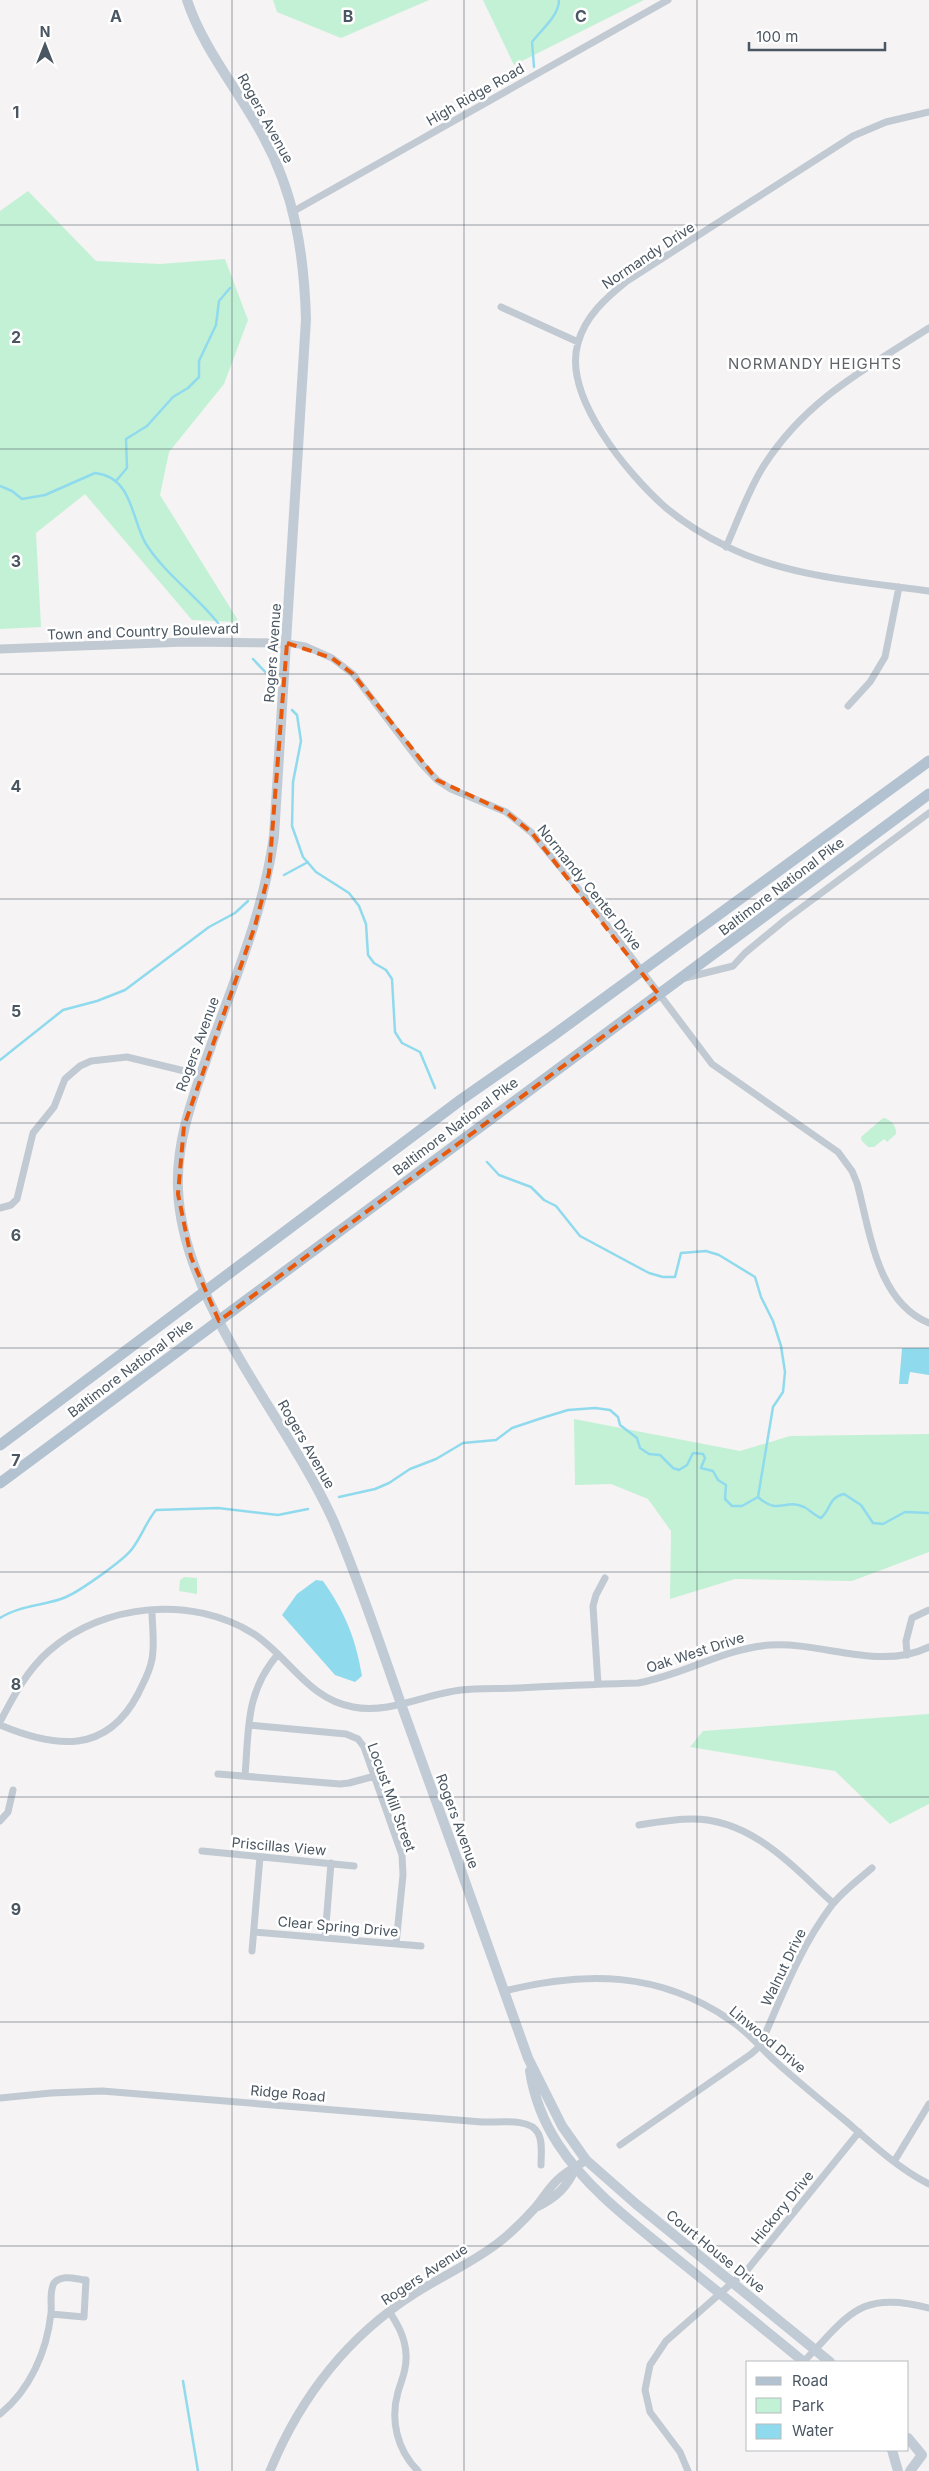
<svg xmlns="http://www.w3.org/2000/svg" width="929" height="2471" font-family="Inter,sans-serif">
	<rect width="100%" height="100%" fill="#f5f3f3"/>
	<path fill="#c3f1d5" d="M273 0H429L341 38 277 12Z
		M483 0H644L514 65Z
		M28 191 96 261 160 264 225 259 248 320 224 384 169 452 160 495 239 622 192 620 85 494 36 533 41 627 0 629V211Z
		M883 1118C891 1119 897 1127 896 1134L887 1142 884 1139 874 1147H868L862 1141 861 1137Z
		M574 1419 740 1451 790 1436 929 1434V1552L852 1581 735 1579 670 1599 671 1531 648 1499 611 1484 575 1485Z
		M184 1577 197 1578V1594L179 1591 180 1580Z
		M929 1714V1804L890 1824 835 1771 690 1747 703 1731Z"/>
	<path fill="#90daee" d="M902 1348H929V1375L910 1372 908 1384H899Z
		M316 1580 323 1581C345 1612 356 1639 362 1676L355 1682 335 1675 282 1615 297 1594Z"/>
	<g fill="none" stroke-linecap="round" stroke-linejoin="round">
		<path stroke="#90daee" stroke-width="2.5" d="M534 67 532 42C541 30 559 16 559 0
			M116 481 127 468 126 439 147 426 173 397 188 388 199 377V361L216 325 219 301 230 288
			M0 486 12 491 22 499 45 495 95 473C133 477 131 519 146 544 165 574 196 595 218 623
			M253 659 269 676 274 689
			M292 710 297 715 301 741 293 782 292 826 303 857 316 872 349 893 359 906 366 924 368 955 374 963 386 970 392 979 395 1032 402 1043 420 1052 435 1088
			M284 875 308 862
			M0 1060 63 1010 97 1001 125 990 209 927 235 913 248 901
			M487 1162 499 1175 531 1187 544 1200 556 1206 580 1236 649 1273 663 1277H675L681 1253 706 1251 719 1255 755 1277 761 1297 773 1321 781 1346 785 1372 783 1392 773 1407 758 1497C779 1516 784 1498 804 1507 810 1510 814 1515 821 1518 831 1509 829 1497 844 1494L861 1505 873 1523 883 1524 905 1512 929 1513
			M339 1497 375 1489 389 1483 410 1469 436 1459 463 1443 496 1440 512 1428 542 1418 568 1410 595 1408 610 1410 618 1417 620 1425 637 1438 640 1448 649 1454 660 1455 673 1468 679 1470 687 1465 693 1453 703 1454 705 1458 701 1468 713 1471 718 1480 726 1485 725 1499 732 1506H742L758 1497
			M0 1618C20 1605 45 1606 66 1597 80 1591 124 1560 132 1549 142 1536 146 1522 156 1510L218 1508 278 1515 308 1509
			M183 2381 198 2471"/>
		<path stroke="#c1cad2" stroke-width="7" d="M929 112 886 122 853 136 627 281C607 297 585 316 578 343 562 396 628 474 665 507 683 522 705 536 726 546 787 577 862 582 929 591
			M294 211 668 0
			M501 307 578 342
			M726 547C738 520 748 491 763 467 805 400 865 369 929 328
			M287 643 305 646 332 658 353 674 420 762 437 780 451 789 506 812 532 833 595 909 712 1064 838 1152 852 1171 857 1183C870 1231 877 1302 929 1323
			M848 706 870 682 885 657 899 587
			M685 978 733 966 745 953 785 920 929 813
			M0 1208 11 1205 17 1199 33 1133 54 1107 65 1079 80 1066 91 1061 127 1057 201 1075
			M907 1655 906 1641 912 1618 929 1610
			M598 1684 593 1606 596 1595 605 1578
			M0 1722C13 1697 27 1670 49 1651 104 1603 192 1595 254 1634 289 1657 308 1699 353 1707 390 1714 425 1694 461 1690 479 1688 499 1689 517 1688 558 1686 598 1684 638 1683 684 1675 724 1648 771 1645 823 1642 880 1671 929 1647
			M0 1725C55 1748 106 1755 138 1694 143 1683 150 1672 152 1659 155 1643 152 1626 152 1610
			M249 1725 346 1734 358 1739 364 1747 402 1855 403 1875 396 1944
			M218 1774 340 1784 349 1783 375 1776
			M245 1776C249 1728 245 1693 278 1654
			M0 1821 8 1812 13 1790
			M639 1825C657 1822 674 1819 692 1819 752 1819 792 1866 833 1903
			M202 1851 354 1866
			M254 1932 421 1946
			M325 1937 331 1863
			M252 1951 260 1857
			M504 1991C585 1971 659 1971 730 2020 747 2031 760 2047 775 2061 798 2082 823 2102 847 2122 872 2144 899 2169 929 2184
			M0 2098 51 2093 102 2091 482 2122C496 2123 530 2117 538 2133 543 2142 541 2155 541 2165
			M620 2145 751 2054 760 2046C781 1998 800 1947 832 1905 843 1891 858 1880 872 1868
			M895 2160 929 2104
			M389 2311C398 2325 405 2337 406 2354 407 2368 402 2379 398 2392 390 2420 397 2450 418 2471
			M803 2362C848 2317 858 2289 929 2308
			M0 2414C30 2390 47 2351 51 2313 52 2304 49 2292 54 2283 62 2274 75 2279 86 2280L84 2317 51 2314
			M688 2471 680 2452 650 2412 645 2390 650 2365 666 2341 748 2269 859 2132"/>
		<path stroke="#c1cad2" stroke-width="9" d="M0 649 186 642 287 643
			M537 2207C555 2198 568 2187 575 2168
			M270 2471C300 2398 347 2337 414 2294 442 2276 472 2263 498 2243 511 2233 524 2220 534 2209 544 2198 549 2186 561 2177 569 2170 578 2166 586 2160"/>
		<path stroke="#c1cbd6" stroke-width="10" d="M187 0C203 49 239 91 263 136 295 194 304 254 306 319L274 836C264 909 237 974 212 1043 195 1092 176 1137 178 1189 182 1303 287 1418 333 1520 361 1585 382 1651 406 1718 447 1831 488 1945 528 2058L562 2126 586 2160 636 2204 830 2362
			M530 2071C534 2097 543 2121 558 2144 585 2186 628 2219 666 2250 712 2287 758 2324 804 2362
			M908 2438 922 2455
			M892 2450 898 2471
			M910 2471 922 2455"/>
		<path stroke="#b3c2d1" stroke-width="11" d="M0 1445 462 1099 551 1037 929 761
			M0 1483 929 794"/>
	</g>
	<path fill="none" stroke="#e8590c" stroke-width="4" stroke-dasharray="10 6" stroke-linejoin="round" d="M287 643 332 658 353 674 437 780 506 812 532 833 659 995 219 1321 191 1257 178 1194 184 1126 255 926 269 873Z"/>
	<path fill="none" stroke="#4a5661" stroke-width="1" stroke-opacity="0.55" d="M232 0V2471M464 0V2471M697 0V2471M0 225H929M0 449H929M0 674H929M0 899H929M0 1123H929M0 1348H929M0 1572H929M0 1797H929M0 2022H929M0 2246H929"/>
	<g text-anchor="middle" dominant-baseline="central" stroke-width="5" stroke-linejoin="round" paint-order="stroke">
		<g font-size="14" fill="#4a5661" stroke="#fff">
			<text transform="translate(475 94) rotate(-30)">High Ridge Road</text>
			<text transform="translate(266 118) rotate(61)">Rogers Avenue</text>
			<text transform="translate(648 255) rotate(-34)">Normandy Drive</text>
			<text transform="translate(143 631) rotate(-2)">Town and Country Boulevard</text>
			<text transform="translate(272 653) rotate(-86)">Rogers Avenue</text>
			<text transform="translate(781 886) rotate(-37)">Baltimore National Pike</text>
			<text transform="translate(590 887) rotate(51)">Normandy Center Drive</text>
			<text transform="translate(197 1044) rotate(-70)">Rogers Avenue</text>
			<text transform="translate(455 1126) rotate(-37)">Baltimore National Pike</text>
			<text transform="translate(130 1368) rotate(-37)">Baltimore National Pike</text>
			<text transform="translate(307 1444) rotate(60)">Rogers Avenue</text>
			<text transform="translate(695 1652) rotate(-18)">Oak West Drive</text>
			<text transform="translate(392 1797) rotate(70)">Locust Mill Street</text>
			<text transform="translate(458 1821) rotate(70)">Rogers Avenue</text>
			<text transform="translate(279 1846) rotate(5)">Priscillas View</text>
			<text transform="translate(338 1926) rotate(5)">Clear Spring Drive</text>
			<text transform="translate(783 1967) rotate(-64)">Walnut Drive</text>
			<text transform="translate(768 2039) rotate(40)">Linwood Drive</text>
			<text transform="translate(288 2093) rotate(5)">Ridge Road</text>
			<text transform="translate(782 2207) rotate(-51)">Hickory Drive</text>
			<text transform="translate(716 2251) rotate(39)">Court House Drive</text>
			<text transform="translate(424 2274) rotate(-33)">Rogers Avenue</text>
		</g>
		<g font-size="15" letter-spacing="1" fill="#5f6368" stroke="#fff">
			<text x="815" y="363">NORMANDY HEIGHTS</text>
		</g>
	</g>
	<g font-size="16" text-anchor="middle" font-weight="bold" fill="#4a5661" stroke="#fff" stroke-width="5" stroke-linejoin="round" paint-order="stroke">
		<text x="116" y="22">A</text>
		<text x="348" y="22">B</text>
		<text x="581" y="22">C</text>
		<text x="16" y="118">1</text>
		<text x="16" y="343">2</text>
		<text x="16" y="567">3</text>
		<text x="16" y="792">4</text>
		<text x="16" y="1017">5</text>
		<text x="16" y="1241">6</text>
		<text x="16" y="1466">7</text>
		<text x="16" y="1690">8</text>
		<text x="16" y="1915">9</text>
	</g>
	<rect x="746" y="2361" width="162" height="90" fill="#ffffff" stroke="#b7bbc0"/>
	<rect x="756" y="2377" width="25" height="8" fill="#b3c2d1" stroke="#b7bbc0"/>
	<text x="792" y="2386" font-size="15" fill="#4a5661">Road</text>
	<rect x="756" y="2398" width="25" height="15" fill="#c3f1d5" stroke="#b7bbc0"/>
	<text x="792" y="2411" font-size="15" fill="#4a5661">Park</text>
	<rect x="756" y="2424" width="25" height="15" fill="#90daee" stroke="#b7bbc0"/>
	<text x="792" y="2436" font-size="15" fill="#4a5661">Water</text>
	<g transform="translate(45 45)" stroke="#ffffff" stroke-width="4" paint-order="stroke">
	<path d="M0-4L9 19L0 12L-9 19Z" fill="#4a5661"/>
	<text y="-8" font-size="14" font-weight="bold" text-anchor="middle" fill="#4a5661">N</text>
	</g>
	<path d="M749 42v8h136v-8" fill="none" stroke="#4a5661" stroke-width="2.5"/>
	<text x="756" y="42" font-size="15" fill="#4a5661" stroke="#ffffff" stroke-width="4" paint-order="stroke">100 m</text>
</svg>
